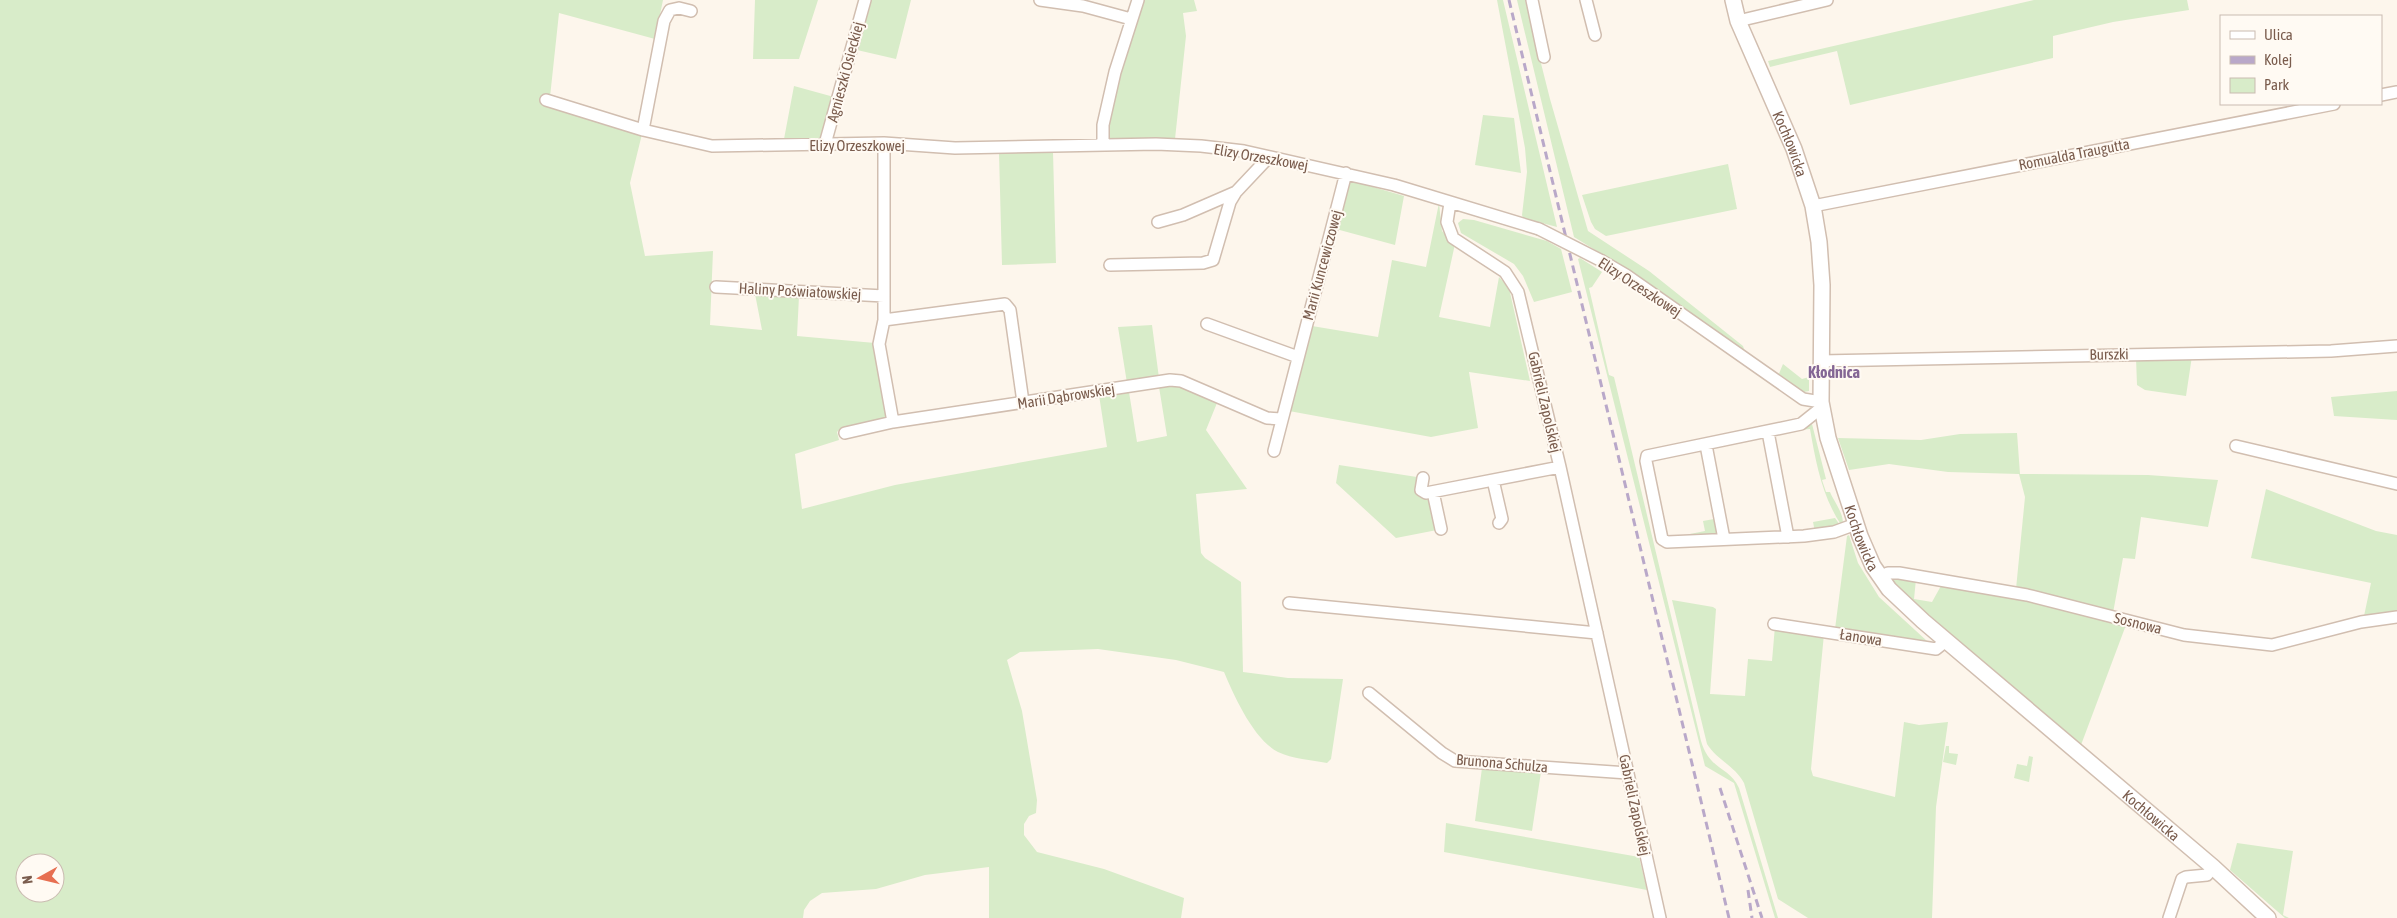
<svg xmlns="http://www.w3.org/2000/svg" width="2397" height="918" font-family="'Asap Condensed',sans-serif">
	<rect width="100%" height="100%" fill="#fdf6ec"/>
	<path fill="#d8ecc9" fill-rule="evenodd" d="M0 0H663L655 39 559 13 550 97 642 134 630 183 645 256 713 251 710 325 762 330 755 294 799 296 797 336 875 343 888 419 841 428 837 432 839 440 795 454 802 509 895 485 1107 447 1099 395 1129 392 1137 442 1167 436 1159 387H1183L1217 403 1206 430 1247 489 1196 494 1201 553 1205 558 1241 582 1243 672 1288 678 1343 679 1331 759 1327 763C1312 760 1292 759 1278 752 1254 740 1234 696 1224 672L1176 660 1098 649 1020 652 1007 660 1022 711 1037 800 1036 813 1029 816 1024 824V835L1037 852 1104 869 1184 898 1181 918H989V867L925 875 876 889 822 893 810 901 804 910 803 918H0ZM25 863H55V893H25Z
		M755 0H818L799 59H753Z
		M871 0H911L896 59 857 50Z
		M1142 0H1194L1197 11 1183 13 1186 36 1175 139H1108L1107 131 1119 73Z
		M1497 0H1503L1557 227 1523 218 1522 215 1527 172 1525 148Z
		M1517 0H1525L1550 99 1588 231 1649 271 1743 346 1745 352 1631 272 1574 237Z
		M2034 0H2187L2189 10 2113 22 2053 36V58L1850 105 1837 51 1770 67 1768 61Z
		M794 86 834 97 823 138 784 139Z
		M1483 115 1514 118 1521 173 1475 165Z
		M1053 152 1056 263 1002 265 999 153Z
		M1728 164 1737 209 1606 236 1595 229 1591 222 1582 195Z
		M1349 180 1404 196 1395 245 1336 229Z
		M1439 203 1442 231 1455 244 1439 317 1490 327 1499 277 1509 288 1530 381 1469 372 1478 428 1431 437 1289 411 1312 326 1378 337 1392 260 1426 267Z
		M1463 219 1474 220 1547 241 1561 249 1572 292 1534 302 1523 276 1514 264 1461 233 1458 223Z
		M1580 258 1602 272 1592 287 1589 288 1609 375 1614 377 1701 741C1710 771 1729 766 1739 788L1778 918H1775L1734 783 1705 766 1578 259Z
		M1152 325 1159 378 1127 383 1118 327Z
		M2192 356 2186 396 2145 390 2137 385 2136 358Z
		M1783 364 1802 379 1809 377V391L1804 392 1806 395 1778 376Z
		M2397 391V420L2334 416 2331 397Z
		M1812 424 1826 479 1822 480 1826 492H1830C1834 502 1846 516 1842 526 1822 497 1816 463 1810 429L1799 430Z
		M2017 433 2020 474 2148 475 2218 480 2208 527 2141 517 2135 559 2123 558 2113 613 2016 589 2025 497 2019 474 1948 472 1889 464 1849 470 1838 438 1921 440 1960 434Z
		M1339 465 1417 477 1418 495 1422 498 1430 496 1437 530 1396 538 1336 483Z
		M2266 489 2376 531 2397 535V611L2364 616 2371 583 2251 558Z
		M1835 518 1840 525 1815 532 1813 522Z
		M1714 519 1717 534 1716 537H1690V534L1705 531 1703 521Z
		M1849 535 1858 563 1879 597 1927 641 1920 643 1835 629 1847 536Z
		M1895 578 1916 579 1914 599 1932 602 1942 584 2027 601 2126 625 2081 745 1895 587 1892 584Z
		M1672 600 1713 607 1716 609 1710 694 1745 696 1748 659 1772 661 1775 626 1824 634 1811 769 1813 776 1895 797 1904 722 1919 725 1948 722 1936 807 1932 918H1808L1778 899 1744 783C1735 766 1717 760 1707 744Z
		M1946 746H1949V753L1958 754 1956 765 1943 762Z
		M2029 756 2033 757 2029 782 2014 778 2017 764 2027 766Z
		M1482 768 1541 772 1532 831 1475 821Z
		M1446 823 1639 857 1647 890 1444 852Z
		M2237 843 2293 851 2283 915 2289 918H2285L2230 870Z"/>
	<g fill="none" stroke-linecap="round" stroke-linejoin="round">
		<g stroke="#d1beb0" stroke-width="14">
			<path id="minor" d="M1040 0 1083 6 1131 19
				M1532 0 1544 57
				M1586 0 1595 35
				M1738 21 1827 0
				M2381 95 2397 92
				M546 100 643 130 712 146 884 143 955 148 1156 144 1201 146 1244 151 1394 185 1539 229
				M643 130 664 21 670 10 679 8 691 11
				M884 143V320L879 344 893 422
				M825 144 865 0
				M1103 145V125L1115 72 1138 0
				M1450 203 1447 222 1453 238 1505 272 1518 292 1560 467 1660 918
				M1813 206 2334 104
				M1158 222 1183 215 1236 192 1269 157
				M1602 261 1626 275 1803 399 1821 402
				M1110 265 1203 263 1213 260 1230 202 1236 192
				M716 287 884 296
				M884 320 1005 304 1010 310 1023 402
				M1207 324 1298 357
				M1821 361 2331 351 2397 346
				M1821 408 1801 424 1647 456 1646 461 1662 539 1667 542 1804 536 1834 532 1856 524
				M1768 432 1788 537
				M845 433 893 422 1170 380 1181 381 1267 418 1281 419
				M1706 445 1724 539
				M2236 446 2397 484
				M1274 451 1346 173
				M1423 478 1421 490 1426 493 1560 467
				M1493 480 1502 519 1499 523
				M1433 492 1441 529
				M1880 577 1888 573H1899L2027 595 2184 635 2272 645 2361 622 2397 617
				M1289 603 1597 633
				M1774 624 1936 649 1946 641
				M1369 693 1442 753 1455 761 1628 773
				M2169 918 2182 879 2186 877 2207 875 2213 867"/>
		</g>
		<g stroke="#d1beb0" stroke-width="18">
			<g id="tertiary">
				<path id="s1" d="M1733 0 1738 21 1794 149 1813 206 1819 242 1822 285 1821 402 1828 438 1860 536 1873 566 1889 589 1923 621 2213 867 2268 918"/>
			</g>
		</g>
		<use href="#minor" stroke="#fff" stroke-width="11"/>
		<use href="#tertiary" stroke="#fff" stroke-width="15"/>
		<path stroke="#b9a8c9" stroke-width="3" stroke-dasharray="8 5" stroke-linecap="butt" d="M1509 0 1729 918
			M1720 788 1762 918
			M1748 890 1752 918"/>
		<g stroke="#d1beb0" stroke-width="14" stroke-linecap="butt">
			<path id="minor-bridge" d="M1539 229 1602 261"/>
		</g>
		<use href="#minor-bridge" stroke="#fff" stroke-width="11"/>
	</g>
	<g text-anchor="middle" dominant-baseline="central" stroke-width="4" stroke-linejoin="round" paint-order="stroke">
		<g font-size="15" fill="#7a5c4d" stroke="#fffaf3">
			<text transform="translate(845 72) rotate(-75)">Agnieszki Osieckiej</text>
			<text stroke="none"><textPath href="#s1" startOffset="155">Kochłowicka</textPath></text>
			<text x="857" y="145">Elizy Orzeszkowej</text>
			<text transform="translate(2074 154) rotate(-11)">Romualda Traugutta</text>
			<text transform="translate(1261 157) rotate(10)">Elizy Orzeszkowej</text>
			<text transform="translate(1322 265) rotate(-75)">Marii Kuncewiczowej</text>
			<text transform="translate(1640 287) rotate(33)">Elizy Orzeszkowej</text>
			<text transform="translate(800 291) rotate(3)">Haliny Poświatowskiej</text>
			<text transform="translate(2109 354) rotate(-1)">Burszki</text>
			<text transform="translate(1066 396) rotate(-9)">Marii Dąbrowskiej</text>
			<text transform="translate(1545 402) rotate(77)">Gabrieli Zapolskiej</text>
			<text stroke="none"><textPath href="#s1" startOffset="560">Kochłowicka</textPath></text>
			<text transform="translate(2138 623) rotate(14)">Sosnowa</text>
			<text transform="translate(1861 637) rotate(9)">Łanowa</text>
			<text transform="translate(1502 763) rotate(5)">Brunona Schulza</text>
			<text transform="translate(1635 805) rotate(78)">Gabrieli Zapolskiej</text>
			<text stroke="none"><textPath href="#s1" startOffset="965">Kochłowicka</textPath></text>
		</g>
		<g font-size="16" font-weight="bold" fill="#846695" stroke="#fffaf3">
			<text x="1834" y="372">Kłodnica</text>
		</g>
	</g>
	<rect x="2220" y="15" width="162" height="90" fill="#fffaf3" stroke="#cabbb1"/>
	<rect x="2230" y="31" width="25" height="8" fill="#ffffff" stroke="#cabbb1"/>
	<text x="2264" y="40" font-size="15" fill="#7a5c4d">Ulica</text>
	<rect x="2230" y="56" width="25" height="8" fill="#b9a8c9" stroke="#cabbb1"/>
	<text x="2264" y="65" font-size="15" fill="#7a5c4d">Kolej</text>
	<rect x="2230" y="78" width="25" height="15" fill="#d8ecc9" stroke="#cabbb1"/>
	<text x="2264" y="90" font-size="15" fill="#7a5c4d">Park</text>
	<g transform="translate(40 878) rotate(262)"><circle r="24" fill="#fffaf3" stroke="#cabbb1"/>
	<path d="M0-4L9 19L0 12L-9 19Z" fill="#e76f51"/>
	<text y="-8" font-size="14" font-weight="bold" text-anchor="middle" fill="#7a5c4d">N</text>
	</g>
</svg>
